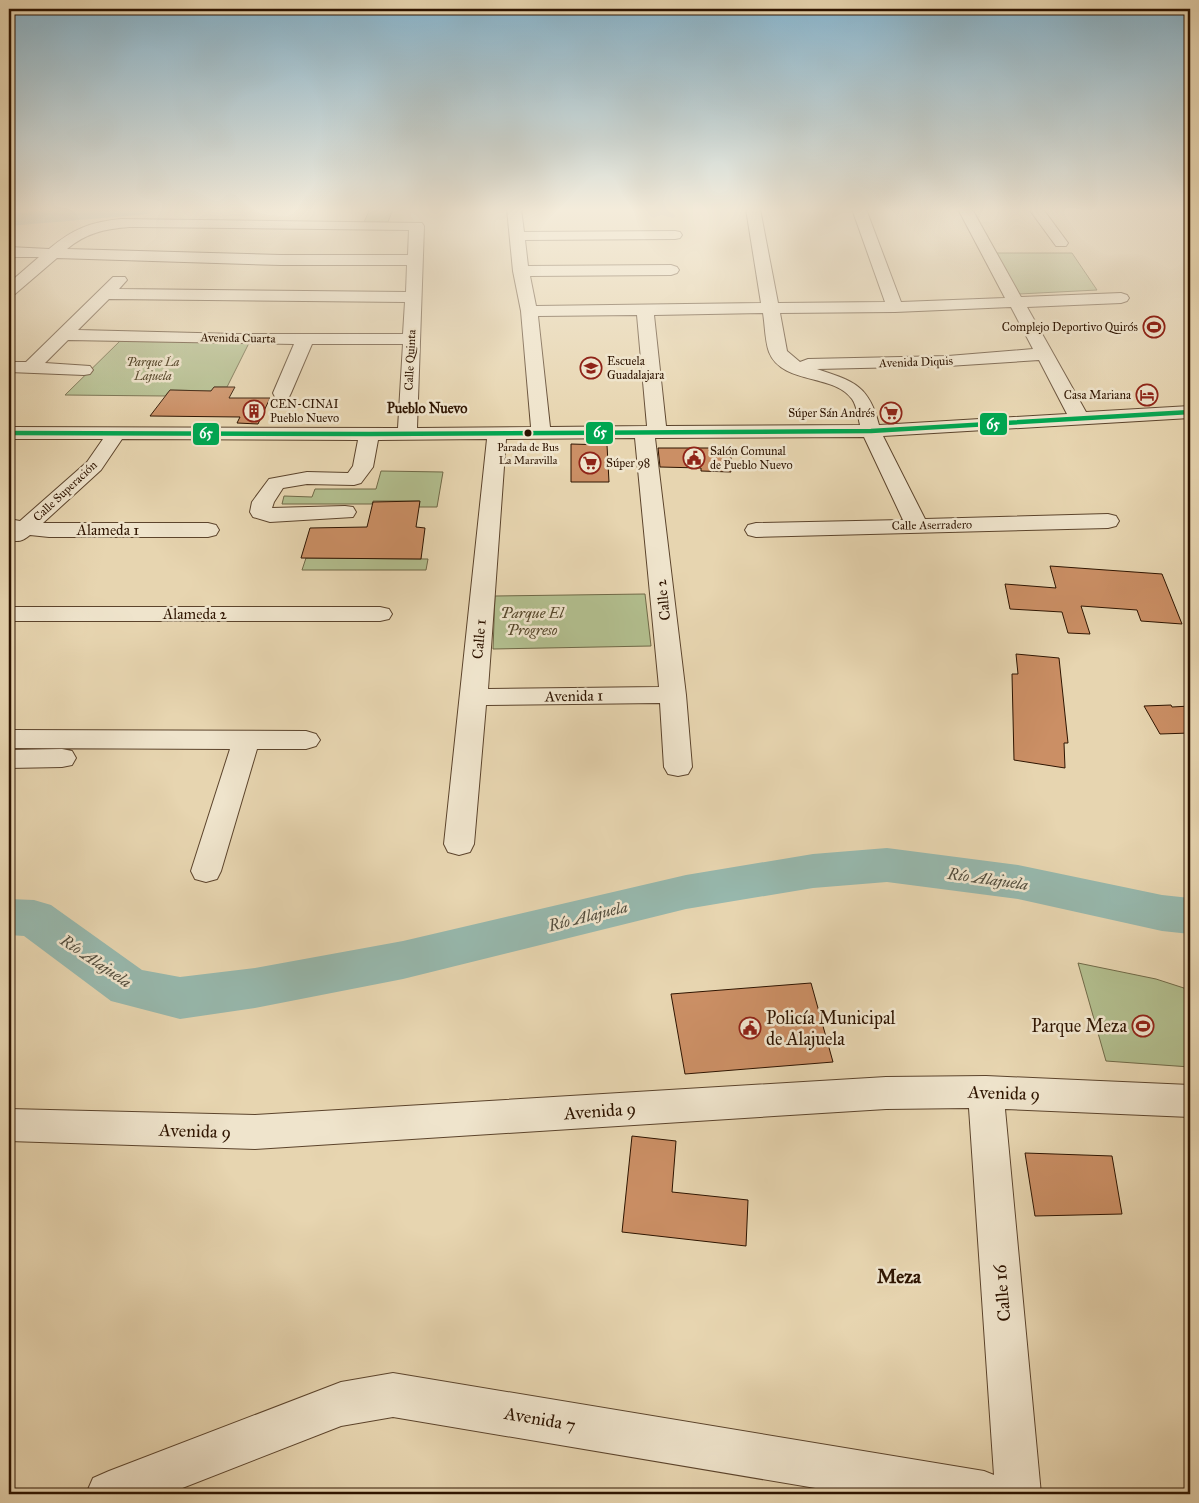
<svg xmlns="http://www.w3.org/2000/svg" width="1199" height="1503" font-family="'IM FELL Great Primer',serif">
	<rect width="100%" height="100%" fill="#e7d5b0"/>
	<filter id="stains"><feTurbulence type="fractalNoise" baseFrequency=".004" numOctaves="4"/><feColorMatrix values="0 0 0 0 .2 0 0 0 0 .09 0 0 0 0 .02 0 0 0 .5 -.17"/></filter>
	<radialGradient id="worn" r=".72"><stop offset=".6" stop-color="#630" stop-opacity="0"/><stop offset="1" stop-color="#630" stop-opacity=".3"/></radialGradient>
	<path fill="#b2be8e" stroke="#706947" d="M370 209H393L388 222H364Z
		M996 253H1072L1097 290 1019 294Z
		M121 340 249 343 227 387H214L211 391 170 390 165 396 65 395Z
		M381 471 443 472 437 507H419V501H373L372 504H282L284 496 312 497 315 489H376Z
		M306 558 428 559 426 570H302Z
		M645 594 651 646 493 649 495 596Z
		M1078 963 1156 979 1190 990V1067L1106 1061Z"/>
	<g fill="none" stroke-linecap="round" stroke-linejoin="round">
		<path fill="#97b8ad" fill-rule="evenodd" d="M64 209H150L147 214 139 215 9 226V214Z
			M887 848 1018 865 1162 895 1190 898V934L1162 931 1018 899 887 882 813 888 686 909 403 979 255 1008 180 1019 111 1001 24 936 9 935V899L34 900 51 905 142 970 180 977 255 968 403 941 686 875 813 854Z"/>
	</g>
	<path fill="#cb8f65" stroke="#2e1400" d="M214 387H235L229 398H270L258 424 237 423 240 417 150 416 170 390 211 391Z
		M571 444 607 445 609 482H571Z
		M658 448H731V472L701 471V468L660 467Z
		M420 501 416 527 425 528 421 559 301 558 310 528 367 527 373 502Z
		M1050 566 1162 574 1182 624 1141 621 1137 610 1081 606 1090 634 1068 633 1062 612 1010 609 1005 584 1056 588Z
		M1016 654 1059 658 1068 743H1064L1065 768 1014 760 1012 674H1018Z
		M1171 705 1172 707 1190 706V733L1160 734 1144 706Z
		M811 983 833 1062 685 1074 671 994Z
		M632 1136 676 1141 672 1192 748 1200 746 1246 622 1232Z
		M1025 1153 1112 1156 1122 1214 1035 1216Z"/>
	<g fill="none" stroke-linecap="round" stroke-linejoin="round">
		<g stroke="#5c442c" stroke-width="2">
			<path id="minor" d="M507 209H521L524 232 675 231 680 232 682 235 680 238 675 239 525 240 528 266 671 265 677 267 679 270 677 273 671 275 530 276 536 306 761 303 746 209H760L778 303 885 302 852 209H866L901 302 1005 298 958 209H972L1021 297 1121 293 1127 295 1129 298 1127 301 1121 303 1027 307 1086 412 1190 406V418L883 436 925 519 1108 514 1116 516 1119 521 1116 526 1108 528 756 537 748 535 745 530 748 525 756 523 903 520 864 437 655 438 686 695 692 767 688 774 678 776 668 774 664 767 660 703 486 705 474 844 470 852 459 855 448 852 444 844 487 439 378 440 373 467 361 483 354 485 307 484 283 488 274 502 272 508 345 506 353 507 356 512 353 517 270 522 253 517 250 512 252 502 269 479 307 472 348 473 353 466 358 440 122 439 101 470 43 523H208L216 525 219 530 216 535 208 537H49L30 535C23 541 17 543 9 539V519L20 521 87 462 103 439H9V427L398 428 403 344H312L291 393 289 397 282 399 275 397 273 393 294 344 68 340 45 363 90 366 93 370 90 374 84 375 9 372V362H26L113 277H125L127 280 119 289 406 292 407 265H280L57 258 15 294 9 296V283L39 257H9V247L49 249C73 229 90 222 121 219L422 223 424 226 417 428 531 427 521 311 513 271ZM129 227H138L409 230 408 255H280L67 249C86 233 105 229 129 227ZM109 299 405 302 403 334H237L78 330ZM1011 307 1033 349 948 356 808 359 800 362 787 351 780 313 895 312ZM763 313C765 325 765 341 769 352 782 385 833 373 852 399 857 406 858 417 860 425L666 426 654 315ZM637 315 647 426 550 427 538 316ZM1039 360 1067 414 879 425C869 385 853 381 817 369L948 366ZM635 438 659 687 488 689 506 439Z
				M1029 209H1043L1068 243 1066 246H1056Z
				M9 607H380L389 609 392 614 389 619 380 621H9Z
				M9 730 306 731 316 734 320 740 316 746 306 749H257L221 871 217 879 206 882 195 879 191 871 230 749 9 748Z
				M62 749 72 751 76 758 72 765 62 767 9 768V750Z
				M986 1076 1190 1085V1117L1005 1109 1041 1494H851L393 1417 341 1426 167 1494H86L93 1478 109 1471 341 1382 393 1373 984 1471 994 1475 969 1108 886 1109 255 1149 9 1141V1109L255 1115 886 1077Z"/>
		</g>
		<use href="#minor" fill="#efe4cc" fill-rule="evenodd"/>
		<g stroke="#efe4cc" stroke-width="7">
			<path id="bus-1" d="M9 433 369 434 871 431 1190 412"/>
		</g>
		<use href="#bus-1" stroke="#00a651" stroke-width="4.5"/>
	</g>
	<linearGradient id="sky" x2="0" y2="1"><stop stop-color="#87b6d0"/><stop offset="0.5" stop-color="#f4ecdb"/><stop offset="1" stop-color="#f4ecdb" stop-opacity="0"/></linearGradient>
	<rect width="1199" height="419" fill="url(#sky)"/>
	<defs>
		<g id="stadium-ring" transform="scale(1.125)"><circle r="9.5" fill="#efe4cc" stroke="#8f2418" stroke-width="1.5"/><path d="M0-5a6.5 5 0 1 0 0 10a6.5 5 0 1 0 0-10ZM-3.5-1.8h7v3.6h-7Z" fill="#8f2418"/></g>
		<g id="school-ring" transform="scale(1.125)"><circle r="9.5" fill="#efe4cc" stroke="#8f2418" stroke-width="1.5"/><path d="M0-5L7-2L0 1L-7-2ZM-4 1L0 2.5L4 1V4Q0 6-4 4Z" fill="#8f2418"/></g>
		<g id="hotel-ring" transform="scale(1.125)"><circle r="9.5" fill="#efe4cc" stroke="#8f2418" stroke-width="1.5"/><path d="M-6-4.5h1.5V1H6V5H4.5V3h-9V5H-6ZM-4 0a1.8 1.8 0 1 1 3.6 0ZM.5 0V-2.5h3Q6-2.5 6 0Z" fill="#8f2418"/></g>
		<g id="building-ring" transform="scale(1.125)"><circle r="9.5" fill="#efe4cc" stroke="#8f2418" stroke-width="1.5"/><path d="M-4-6H4V6H1V3H-1V6H-4ZM-2.5-4.3h1.7v1.8h-1.7ZM.8-4.3h1.7v1.8H.8ZM-2.5-1h1.7V.8h-1.7ZM.8-1h1.7V.8H.8Z" fill="#8f2418"/></g>
		<g id="supermarket-ring" transform="scale(1.125)"><circle r="9.5" fill="#efe4cc" stroke="#8f2418" stroke-width="1.5"/><path d="M-6-5.5h2.5l.6 2H6L4.5 2H-2.5L-4.4-4H-6ZM-1.5 3.2a1.3 1.3 0 1 0 .1 0ZM3 3.2a1.3 1.3 0 1 0 .1 0Z" fill="#8f2418"/></g>
		<g id="civic-ring" transform="scale(1.125)"><circle r="9.5" fill="#efe4cc" stroke="#8f2418" stroke-width="1.5"/><path d="M-.6-6.5H3V-4.5H.6V-3L4-1V1h2V6H-6V1h2V-1L-.6-3ZM-1.2 2.5V6h2.4V2.5Z" fill="#8f2418"/></g>
	</defs>
	<g fill-rule="evenodd">
		<use href="#stadium-ring" x="1154" y="327"/>
		<use href="#school-ring" x="591" y="368"/>
		<use href="#hotel-ring" x="1147" y="395"/>
		<use href="#building-ring" x="254" y="411"/>
		<use href="#supermarket-ring" x="891" y="413"/>
		<use href="#civic-ring" x="694" y="458"/>
		<use href="#supermarket-ring" x="590" y="463"/>
		<use href="#stadium-ring" x="1143" y="1026"/>
		<use href="#civic-ring" x="750" y="1028"/>
	</g>
	<circle fill="#2e1400" stroke="#efe4cc" stroke-width="2" cx="528" cy="433" r="4.5"/>
	<g text-anchor="middle" dominant-baseline="central" stroke-width="5" stroke-linejoin="round" paint-order="stroke">
		<g font-size="11" fill="#2e1400" stroke="#efe4cc">
			<text x="528" y="447">Parada de Bus<tspan x="528" dy="13">La Maravilla</tspan></text>
		</g>
		<g font-size="12" fill="#2e1400" stroke="#efe4cc" text-anchor="start">
			<text x="1138" y="327" text-anchor="end">Complejo Deportivo Quirós</text>
			<text x="607" y="361">Escuela<tspan x="607" dy="14">Guadalajara</tspan></text>
			<text x="1131" y="395" text-anchor="end">Casa Mariana</text>
			<text x="270" y="404">CEN-CINAI<tspan x="270" dy="14">Pueblo Nuevo</tspan></text>
			<text x="875" y="413" text-anchor="end">Súper Sán Andrés</text>
			<text x="710" y="451">Salón Comunal<tspan x="710" dy="14">de Pueblo Nuevo</tspan></text>
			<text x="606" y="463">Súper 98</text>
		</g>
		<g font-size="12" fill="#2e1400" stroke="#efe4cc">
			<text transform="translate(238 338) rotate(1)">Avenida Cuarta</text>
			<text transform="translate(410 360) rotate(-87)">Calle Quinta</text>
			<text transform="translate(916 362) rotate(-2)">Avenida Diquis</text>
			<text transform="translate(65 491) rotate(-43)">Calle Superación</text>
			<text transform="translate(932 525) rotate(-1)">Calle Aserradero</text>
		</g>
		<g font-size="12" font-style="italic" fill="#56472b" stroke="#efe4cc">
			<text x="153" y="362">Parque La<tspan x="153" dy="14">Lajuela</tspan></text>
		</g>
		<g font-size="14" font-weight="bold" fill="#2e1400" stroke="#efe4cc">
			<text x="427" y="408">Pueblo Nuevo</text>
		</g>
		<g font-size="15" fill="#2e1400" stroke="#efe4cc">
			<text x="108" y="530">Alameda 1</text>
			<text transform="translate(663 600) rotate(-96)">Calle 2</text>
			<text x="195" y="614">Alameda 2</text>
			<text transform="translate(479 639) rotate(-85)">Calle 1</text>
			<text transform="translate(574 696) rotate(-1)">Avenida 1</text>
		</g>
		<g font-size="15" font-style="italic" fill="#56472b" stroke="#efe4cc">
			<text x="532" y="613">Parque El<tspan x="532" dy="17">Progreso</tspan></text>
		</g>
		<g font-size="16" font-style="italic" fill="#534d3d" stroke="#efe4cc">
			<text transform="translate(988 879) rotate(8)">Río Alajuela</text>
			<text transform="translate(588 916) rotate(-14)">Río Alajuela</text>
			<text transform="translate(96 961) rotate(34)">Río Alajuela</text>
		</g>
		<g font-size="18" fill="#2e1400" stroke="#efe4cc" text-anchor="start">
			<text x="766" y="1018">Policía Municipal<tspan x="766" dy="21">de Alajuela</tspan></text>
			<text x="1127" y="1026" text-anchor="end">Parque Meza</text>
		</g>
		<g font-size="18" fill="#2e1400" stroke="#efe4cc">
			<text transform="translate(1004 1093) rotate(2)">Avenida 9</text>
			<text transform="translate(600 1111) rotate(-4)">Avenida 9</text>
			<text transform="translate(195 1131) rotate(2)">Avenida 9</text>
			<text transform="translate(1002 1293) rotate(-95)">Calle 16</text>
			<text transform="translate(540 1419) rotate(10)">Avenida 7</text>
		</g>
		<g font-size="19" font-weight="bold" fill="#2e1400" stroke="#efe4cc">
			<text x="899" y="1276">Meza</text>
		</g>
	</g>
	<g stroke="#efe4cc" stroke-width="2">
		<rect x="979" y="412" width="29" height="24" rx="5" fill="#00a651"/>
		<rect x="585" y="421" width="29" height="24" rx="5" fill="#00a651"/>
		<rect x="192" y="422" width="28" height="24" rx="5" fill="#00a651"/>
	</g>
	<g font-size="14" text-anchor="middle" font-weight="bold" fill="#fff">
		<text x="993" y="429">65</text>
		<text x="600" y="437">65</text>
		<text x="206" y="438">65</text>
	</g>
	<rect width="1199" height="1503" fill="none" stroke="#e7d5b0" stroke-width="30"/>
	<rect x="10" y="10" width="1179" height="1483" fill="none" stroke="#2e1400" stroke-width="2.5"/>
	<rect x="15" y="15" width="1169" height="1473" fill="none" stroke="#2e1400"/>
	<rect width="100%" height="100%" filter="url(#stains)"/>
	<rect width="100%" height="100%" fill="url(#worn)"/>
</svg>
